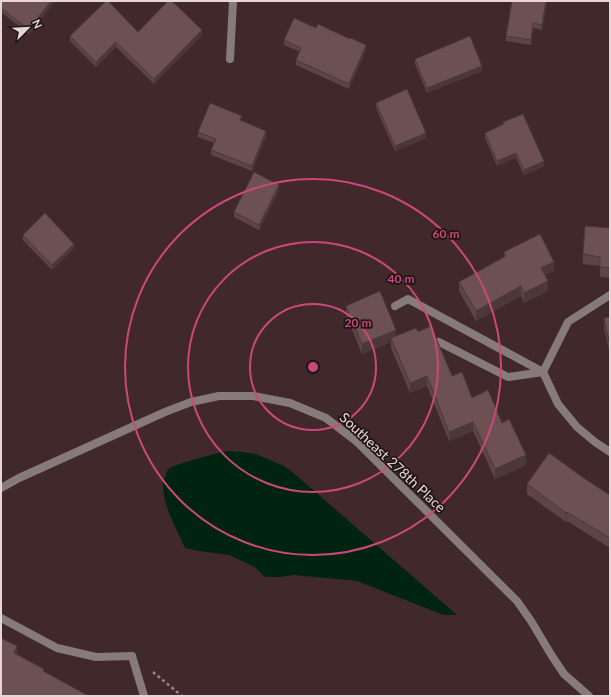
<svg xmlns="http://www.w3.org/2000/svg" width="611" height="697" font-family="Lato,sans-serif">
	<rect width="100%" height="100%" fill="#41282b"/>
	<path fill="#002410" d="M228 451 242 452 256 454 284 466 296 475 457 615H444L357 581 294 575 280 577H265L255 567 229 555 199 551 185 548C177 529 162 505 163 483 164 479 167 473 168 469 178 464 186 462 196 459 207 456 216 453 228 451Z"/>
	<g fill="none" stroke-linecap="round" stroke-linejoin="round">
		<path stroke="#998487" stroke-width="2.5" stroke-dasharray="3 3" stroke-linecap="butt" d="M153 672 182 696"/>
		<path stroke="#877a7b" stroke-width="8" d="M230 59 233 1
			M395 306 408 299 543 372
			M439 342 508 377 543 372 568 322 610 295
			M132 656 144 696"/>
		<path stroke="#877a7b" stroke-width="8" d="M543 372 558 404 577 427 595 442 610 452
			M1 488 19 478 165 412 191 402 219 396H253L290 403 326 418 356 441 517 601 531 621 552 656 564 674 589 696
			M1 618 57 648 96 657 132 656"/>
	</g>
	<path fill="#5d4547" d="M1 1H55L29 34 1 12Z
		M547 1 542 30 533 28 531 45 506 41V36Z
		M138 32 202 35 154 84 116 47 96 67 70 41V36Z
		M284 40 366 50 349 89 296 65V60L300 52 284 45Z
		M415 59 482 71 427 93 415 64Z
		M376 103 426 138 395 151 376 108Z
		M242 121 266 136 252 171 211 155V150L214 143 198 137V132Z
		M503 122 544 166 524 175 516 158 497 166 485 138V133L503 124Z
		M279 190 259 230 234 217V212Z
		M610 228V278L600 277V266L583 264V254Z
		M23 235 74 248 52 270 23 240Z
		M504 252 554 271 545 275 548 291 524 303 521 296 476 321 459 291V282L504 257Z
		M346 306 396 336 418 332 452 376 472 398 502 423 526 465 495 479 473 431 449 441 427 386 410 393 391 348V342L362 354 346 315Z
		M610 317V354L604 328V318Z
		M588 481 610 495V548L567 521 566 522 527 494V484Z"/>
	<path fill="#4c3839" d="M51 1H55L29 34V30Z
		M546 1H547L542 30V25Z
		M533 23V28L531 45V40Z
		M202 30V35L154 84V79Z
		M116 42V47L96 67V62Z
		M366 45V50L349 89V84Z
		M482 66V71L427 93V88Z
		M266 131V136L252 171V166Z
		M426 133V138L395 151V146Z
		M516 153V158L497 166V161Z
		M544 161V166L524 175V170Z
		M279 185V190L259 230V225Z
		M74 244V248L52 270V265Z
		M554 262V271L541 277V268Z
		M548 281V291L524 303V293Z
		M521 286V296L476 321V311Z
		M396 330V339L391 338V342L362 354V344Z
		M427 376V386L410 393V383Z
		M473 422V431L449 441V432Z
		M526 455V465L495 479V469Z
		M567 512V521L566 522V513Z
		M17 646V656L14 653Z"/>
	<path fill="#6c5052" stroke="#4c3839" d="M1 1H51L29 30 1 8Z
		M106 1H108L138 32 168 1H172L202 30 154 79 116 42 96 62 70 36Z
		M512 1H546L542 25 533 23 531 40 506 36Z
		M294 18 316 28 318 24 350 39 351 38 366 45 349 84 296 60 301 48 284 40Z
		M470 36 482 66 427 88 415 59Z
		M407 89 426 133 395 146 376 103Z
		M210 103 242 116 240 120 266 131 252 166 211 150 216 139 198 132Z
		M523 114 544 161 524 170 516 153 497 161 485 133 504 124 503 122Z
		M254 172 279 185 259 225 234 212Z
		M45 213 74 244 52 265 23 235Z
		M585 226 610 228V268L600 267V257L583 254Z
		M540 234 554 262 541 268 548 281 524 293 521 286 476 311 459 282 506 256 504 252Z
		M380 291 396 330 362 344 346 306Z
		M610 317V345L604 318Z
		M431 326 452 376 462 372 472 398 488 390 502 423 509 419 526 455 495 469 473 422 449 432 427 376 410 383 391 338 416 328 418 332Z
		M549 453 588 481 610 495V538L567 512 566 513 527 484Z
		M1 638 17 646 14 653 44 669 43 671 89 696H1Z"/>
	<g fill="none" stroke="#cb487a" stroke-width="2">
		<circle cx="313" cy="367" r="63"/>
		<circle cx="313" cy="367" r="125"/>
		<circle cx="313" cy="367" r="188"/>
	</g>
	<g text-anchor="middle" dominant-baseline="central" stroke-width="3.5" stroke-linejoin="round" paint-order="stroke">
		<g font-size="14" fill="#e7d6d8" stroke="#201516">
			<text transform="translate(393 462) rotate(43)">Southeast 278th Place</text>
		</g>
	</g>
	<circle cx="313" cy="367" r="6" fill="#cb487a" stroke="#201516" stroke-width="2"/>
	<g font-size="12" text-anchor="middle" font-weight="bold" fill="#cb487a" stroke="#201516" stroke-width="3.5" stroke-linejoin="round" paint-order="stroke">
		<text x="446" y="238">60 m</text>
		<text x="401" y="283">40 m</text>
		<text x="358" y="327">20 m</text>
	</g>
	<rect width="611" height="697" fill="none" stroke="#e7d6d8" stroke-width="4"/>
	<g transform="translate(28 28) rotate(66)" stroke="#201516" stroke-width="3" paint-order="stroke">
	<path d="M0-3L7 15L0 10L-7 15Z" fill="#e7d6d8"/>
	<text y="-6" font-size="11" font-weight="bold" text-anchor="middle" fill="#e7d6d8">N</text>
	</g>
</svg>
